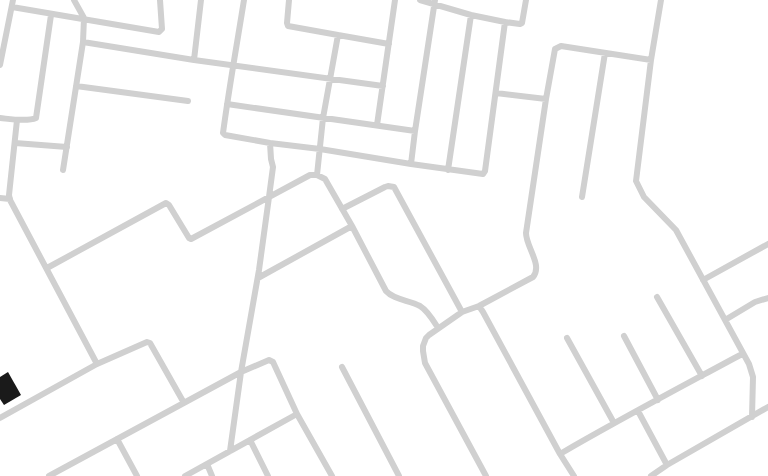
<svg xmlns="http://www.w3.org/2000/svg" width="768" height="476" font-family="Inter,sans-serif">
	<rect width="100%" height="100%" fill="#fff"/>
	<path fill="#1a1a1a" d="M8 372 21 395 4 405 0 399V377Z"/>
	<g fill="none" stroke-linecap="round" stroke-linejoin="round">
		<path stroke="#d0d0d0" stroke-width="6" d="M74 0 84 18 83 42 194 60 383 86
			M244 0C237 44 229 88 223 133L225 135 270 143 320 149 411 164 483 174 485 171 505 22 471 15 420 0
			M289 0 287 23 288 26 338 35 323 118 317 175
			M661 0 651 60 636 181 644 197 676 230 749 364 753 377 752 417
			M12 7 159 32 162 29 160 0
			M505 22 520 24 522 23 526 0
			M338 35 389 44
			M194 60 201 0
			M0 65 13 0
			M76 86 188 101
			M496 93 546 99
			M227 104 415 131
			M0 118C10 119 27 122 36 118L51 15
			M17 120 9 195 10 200 97 364
			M377 125 395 0
			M15 143 67 147
			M411 164 415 131 435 0
			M63 170 83 42
			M448 170 471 15
			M582 197 605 53
			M0 198 10 199
			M342 209 385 187 388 186 394 187 462 312
			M47 268 166 203 169 205 189 238 191 239 310 175H317L325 179 352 226 386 291C394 300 409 300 420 306 428 311 433 320 438 328
			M258 278 352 226
			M703 280 768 244
			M657 297 702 376
			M479 306 483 312 560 454 574 476
			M725 320 755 302 768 298
			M624 336 658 400
			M567 338 614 423
			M342 367 399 476
			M638 411 667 465
			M0 418 97 364 147 342 150 343 184 403
			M117 439 137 476
			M250 440 268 476
			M230 451 241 372 259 270 269 197 273 167 271 159 270 143
			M560 454C620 419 681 387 742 354
			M207 464 212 476
			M49 476 241 372 269 360 273 362 297 414 332 476
			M185 476 297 414
			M486 476 425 363 423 351V346L426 338 429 335 462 312 479 306 533 277C543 265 526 247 526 233L546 99 555 49 561 46 651 60
			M651 476 667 465 768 407"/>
	</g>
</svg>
